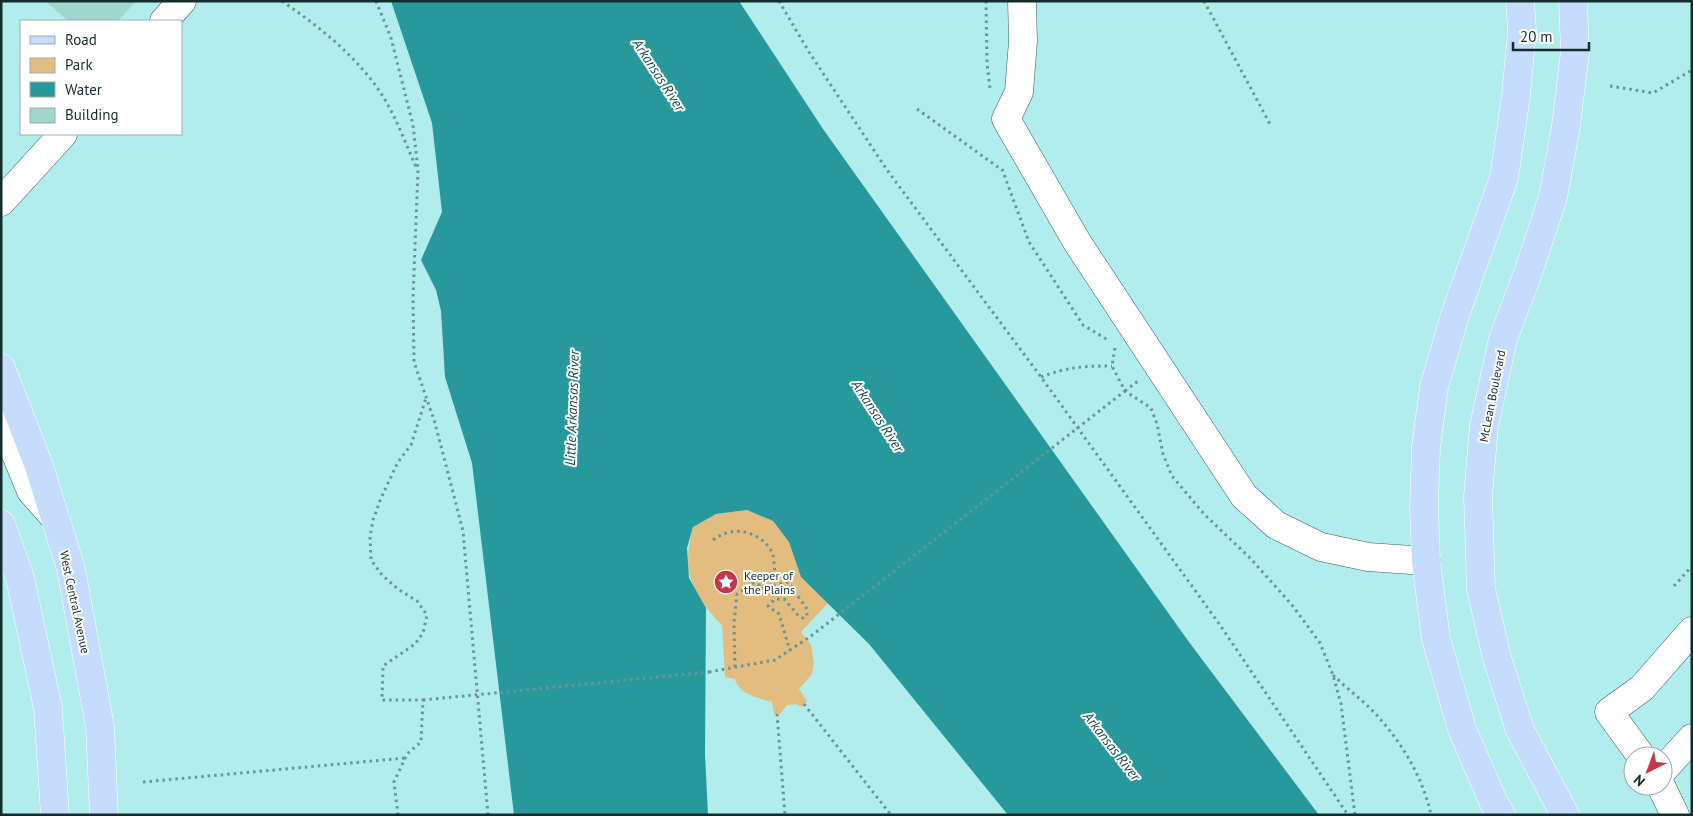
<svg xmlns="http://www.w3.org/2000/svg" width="1693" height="816" font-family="'PT Sans',sans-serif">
	<rect width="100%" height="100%" fill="#b2edee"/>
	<path fill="#e3bc7f" d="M747 510 773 521 789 542 801 577 828 603 801 632 811 645 814 663 812 674 799 689 807 701 802 707 796 704 787 705 780 714H774L772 702C759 698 738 694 735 679L725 677 722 625C691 593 681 571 693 527L716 514Z"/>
	<path fill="#27999c" d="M391 1H739L823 129 1189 642 1319 815H1008L869 644 801 577 789 542 773 521 747 510 716 514 693 527 687 548 689 578 706 608 705 754 708 815H514L472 463 445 377 441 311 436 290 421 260 442 212 432 123Z"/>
	<path fill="#a2d8cb" d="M45 1H136L118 21H68Z"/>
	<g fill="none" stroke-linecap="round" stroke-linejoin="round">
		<g stroke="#2b6365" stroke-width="29">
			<path id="minor" d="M1022 1 1023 41 1019 92 1006 119 1077 242 1244 496 1276 525 1321 547 1368 557 1426 561
				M164 21 182 1
				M1 202 63 134
				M1 418 31 491 55 518
				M1641 756 1609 712 1642 688 1692 631
				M1663 770 1692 738
				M1661 786 1675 815"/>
		</g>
		<g stroke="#fff" stroke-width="29">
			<path id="major" d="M1 368 39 466 71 569 100 727 104 815
				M1 524 20 578 48 708 55 815
				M1501 815 1493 801 1462 729 1436 639 1426 561 1424 507 1426 447 1434 387 1455 315 1504 178 1516 96 1522 31 1520 1
				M1565 815 1520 730 1497 658 1481 589 1478 496 1484 426 1503 339 1529 270 1553 197 1566 126 1575 52 1573 1"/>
		</g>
		<path stroke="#6a9495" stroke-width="3" stroke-dasharray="2.5 4" stroke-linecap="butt" d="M282 1C321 28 359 58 384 98 397 120 406 144 416 167
			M376 1 391 38 413 125 418 170 413 298 414 362 435 423 463 531 488 815
			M779 1 809 52 887 170 1041 377 1220 625 1348 815
			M986 1 987 63 990 89
			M1204 1 1271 126
			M1610 86 1653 93 1692 70
			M917 109 1002 170
			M1002 169 1029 242 1083 325 1108 340
			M1115 348 1112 366 1125 391 1151 408 1157 424 1163 454 1172 476 1204 514 1251 559 1292 605 1320 643 1333 675 1341 704 1355 815
			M1041 377C1067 367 1084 366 1112 366
			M1125 391 1138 381
			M713 540C718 537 722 534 727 533 745 527 767 538 773 555 774 560 774 566 775 571L758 580 760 589 788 582 807 609V616L803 618 798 615 784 599H775L768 606 779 614 790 651
			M1674 586 1692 566
			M735 667 734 622 737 594 758 580
			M709 672 775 660 811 636
			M1333 675C1348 690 1367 703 1381 720 1404 746 1424 781 1431 815
			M804 704 891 815
			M777 714 785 815
			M143 782 405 758
			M398 815 394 782 407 754 421 742 423 700H382L383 666 415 644 423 633 427 615 417 601 398 589 382 575 371 560 370 537 373 520 381 498 398 462 411 445 426 398"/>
		<use href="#minor" stroke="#fff" stroke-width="28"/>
		<use href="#major" stroke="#c6dcfd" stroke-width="28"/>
		<path stroke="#6a9495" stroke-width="3" stroke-dasharray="2.5 4" stroke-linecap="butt" d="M811 636 1125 391
			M423 700 709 672"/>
	</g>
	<defs>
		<g id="sight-disc" transform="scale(1.25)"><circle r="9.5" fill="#c7374a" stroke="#fff"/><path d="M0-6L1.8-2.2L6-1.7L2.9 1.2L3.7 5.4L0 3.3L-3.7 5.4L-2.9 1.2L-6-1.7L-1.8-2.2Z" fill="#fff"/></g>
	</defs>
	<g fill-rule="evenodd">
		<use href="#sight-disc" x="726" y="582"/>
	</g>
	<g text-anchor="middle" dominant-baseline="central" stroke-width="4" stroke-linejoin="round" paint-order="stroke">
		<g font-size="12" fill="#152c2d" stroke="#fff">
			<text transform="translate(1492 396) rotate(-79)">McLean Boulevard</text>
			<text transform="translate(75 602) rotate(78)">West Central Avenue</text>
		</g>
		<g font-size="12" fill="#152c2d" stroke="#fff" text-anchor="start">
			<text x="744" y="575">Keeper of<tspan x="744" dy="14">the Plains</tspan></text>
		</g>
		<g font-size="14" font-style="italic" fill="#164647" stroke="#fff">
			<text transform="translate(659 75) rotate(57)">Arkansas River</text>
			<text transform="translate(572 408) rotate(-88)">Little Arkansas River</text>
			<text transform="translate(878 416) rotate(57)">Arkansas River</text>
			<text transform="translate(1112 746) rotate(52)">Arkansas River</text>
		</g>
	</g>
	<rect width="1693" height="816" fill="none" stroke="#152c2d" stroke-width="5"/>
	<rect x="20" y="20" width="162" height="115" fill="#ffffff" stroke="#a1abab"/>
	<rect x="30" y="36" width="25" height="8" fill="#c6dcfd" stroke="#a1abab"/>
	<text x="65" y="45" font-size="15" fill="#152c2d">Road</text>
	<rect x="30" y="58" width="25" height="15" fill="#e3bc7f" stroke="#a1abab"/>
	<text x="65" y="70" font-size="15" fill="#152c2d">Park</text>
	<rect x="30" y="82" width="25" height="15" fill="#27999c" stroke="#a1abab"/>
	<text x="65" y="95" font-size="15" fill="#152c2d">Water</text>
	<rect x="30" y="108" width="25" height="15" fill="#a2d8cb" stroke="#a1abab"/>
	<text x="65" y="120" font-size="15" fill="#152c2d">Building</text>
	<g transform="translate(1648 771) rotate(222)"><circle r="24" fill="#ffffff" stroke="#a1abab"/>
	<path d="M0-4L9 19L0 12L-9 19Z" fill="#c7374a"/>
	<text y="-8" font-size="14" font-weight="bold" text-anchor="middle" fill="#152c2d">N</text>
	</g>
	<path d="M1513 42v8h76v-8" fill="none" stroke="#152c2d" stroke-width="2.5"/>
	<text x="1520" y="42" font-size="15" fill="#152c2d" stroke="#ffffff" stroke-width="4" paint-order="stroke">20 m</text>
</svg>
